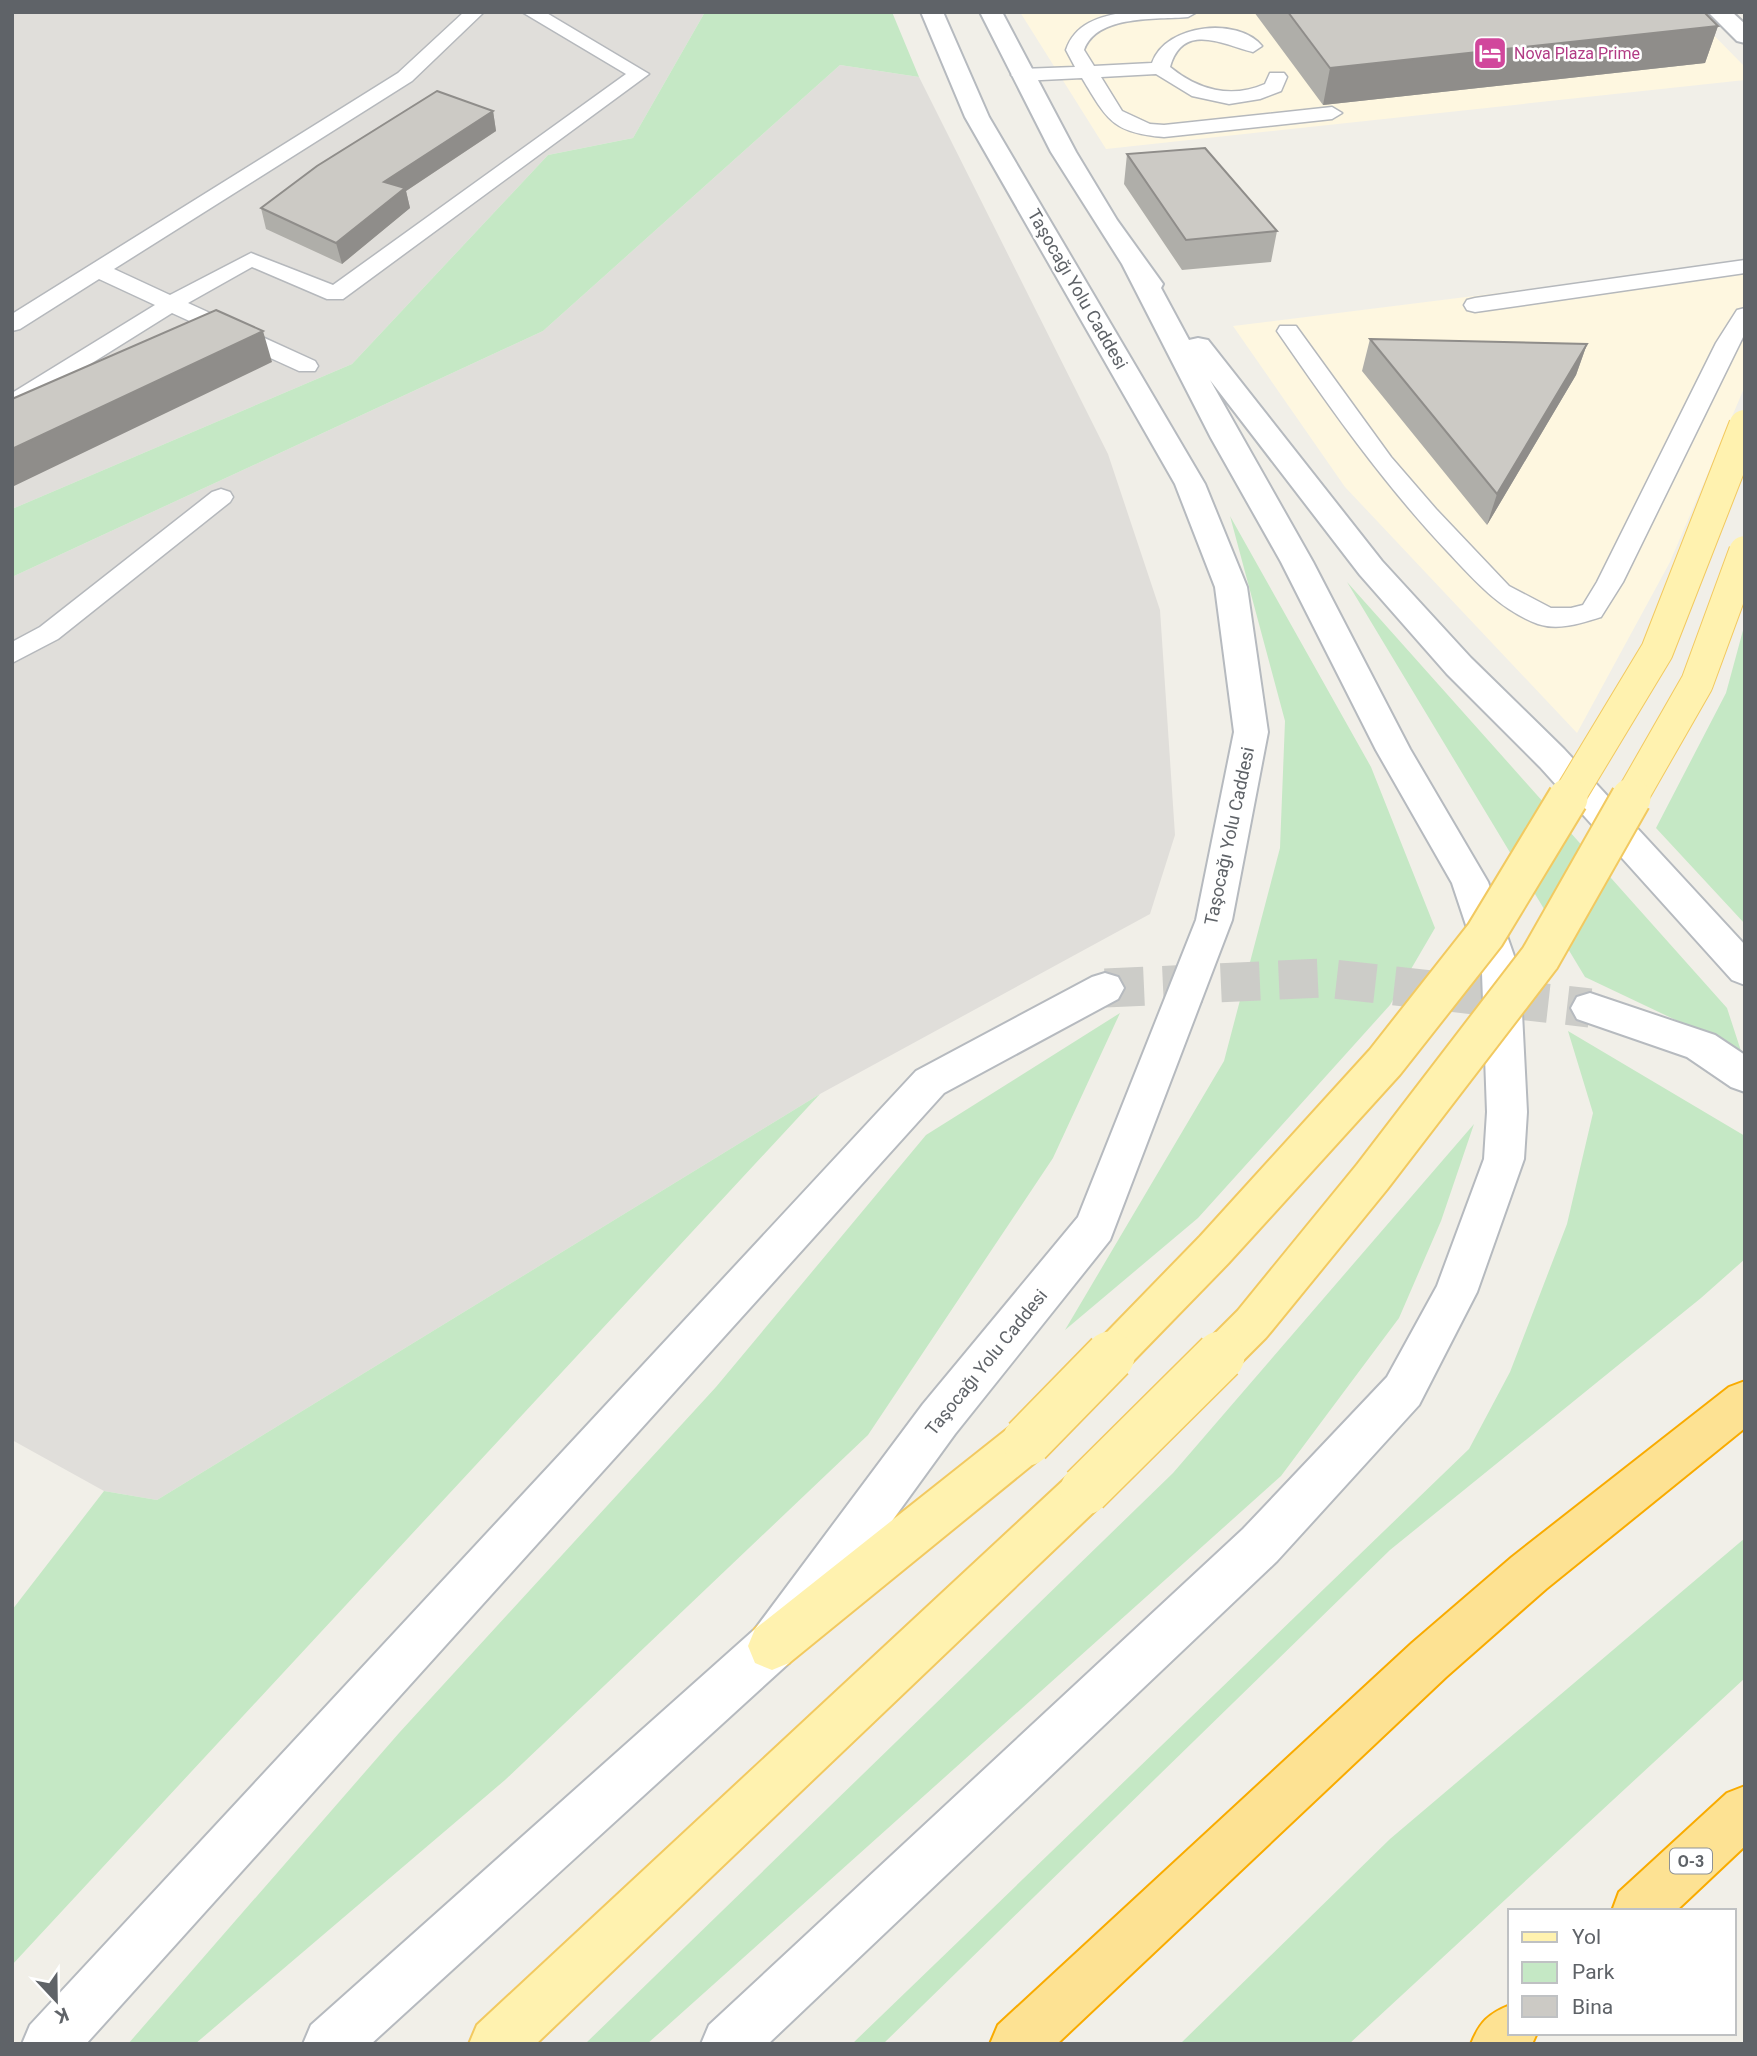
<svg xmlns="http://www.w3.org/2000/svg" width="1757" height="2056" font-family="Roboto,sans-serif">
	<rect width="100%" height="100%" fill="#f1efe8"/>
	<path fill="#fef7e0" d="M1020 12H1691L1745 67V80L1106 149Z
		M1745 262V386L1670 562 1577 733 1345 487 1233 326Z"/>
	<path fill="#e0deda" d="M12 12H705L633 138 548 155 352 364 12 509Z
		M840 65 919 77 1108 454 1160 610 1175 835 1150 914 820 1094 157 1500 104 1491 12 1440V577L543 331Z"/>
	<path fill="#c5e8c5" d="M705 12H892L919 77 840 65 543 331 12 577V509L352 364 548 155 633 138Z
		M1230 516 1371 767 1435 928 1390 1005 1198 1218 1065 1330 1224 1061 1280 848 1285 721Z
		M1347 582 1727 1008 1741 1051 1585 977Z
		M1745 623V924L1656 828 1726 693Z
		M1120 1013 1053 1158 868 1435 505 1780 195 2044H128L399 1733 716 1387 926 1135Z
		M1568 1031 1745 1136V1259L1701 1298 1390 1550 883 2044H852L1469 1449 1510 1372 1567 1224 1593 1113Z
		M820 1094 12 1965V1610L104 1491 157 1500Z
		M1474 1124 1441 1221 1399 1318 1281 1476 647 2044H585L1173 1473Z
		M1745 1538V1678L1349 2044H1180L1390 1839Z"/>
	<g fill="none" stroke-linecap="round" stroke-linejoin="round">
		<path stroke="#ccccc8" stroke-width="39" stroke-dasharray="39 19" stroke-linecap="butt" d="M1105 988 1325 978 1590 1008"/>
		<g stroke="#b5b8bc" stroke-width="3">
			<path id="service" d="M464 12H484L412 81 114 269 170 295 251 253 333 285 626 74 522 12H545L649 74 343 299H327L252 267 188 303 315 361 318 366 315 371H299L172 313 20 408 12 410V393L155 305 99 279 20 329 12 331V314L398 73Z
				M1125 12H1197L1188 17C1157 20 1097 14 1084 50L1094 66 1152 63C1166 23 1239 17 1262 46L1253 52C1224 45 1183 21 1170 67 1198 90 1231 99 1265 84L1270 73H1284L1287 77 1281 91 1260 99 1229 104 1192 96 1156 74 1101 77 1122 111 1150 124 1164 125 1332 107 1342 113 1332 119 1164 137C1112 133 1107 119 1082 78L1021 81 1011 75 1021 69 1075 67 1066 50C1075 23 1099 17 1125 12Z
				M1745 260V273L1475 312 1467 310 1464 305 1467 300 1475 298Z
				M1745 308V333L1623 582 1601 617C1582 623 1559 631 1538 624 1500 610 1474 580 1447 551 1383 483 1330 408 1277 331L1280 326H1296L1391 457 1436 509 1509 586 1551 608H1571L1583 605 1597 582 1716 343 1737 310Z
				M221 489 230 492 233 497 230 502 58 639 12 663V642L40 627 212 492Z"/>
		</g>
		<g stroke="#b5b8bc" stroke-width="4">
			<path id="minor" d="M1708 12H1732L1745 24V43L1737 41Z"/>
		</g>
		<g stroke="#b6babf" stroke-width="4">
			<path id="secondary" d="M921 12H943L989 117 1205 484 1247 587 1268 732 1232 920 1110 1240 955 1434 789 1663 371 2044H303L311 2025 755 1629 923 1404 1078 1217 1196 920 1234 732 1215 587 1175 484 965 117Z
				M980 12H1002L1076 152 1117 220 1163 284 1161 288 1189 340 1198 338 1208 340 1382 561 1471 658 1564 749 1745 945V985L1732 980 1540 767 1447 674 1360 575 1210 380 1313 562 1410 749 1488 882 1520 973 1527 1112 1524 1159 1477 1292 1419 1405 1277 1561 768 2044H701L709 2025 1243 1529 1387 1377 1437 1286 1484 1159 1487 1112 1482 973 1452 883 1376 750 1281 562 1211 438 1122 264 1051 152Z
				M1105 973 1118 977 1124 988 1118 999 944 1093 86 2044H22L30 2025 916 1071 1092 977Z
				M1590 993 1715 1035 1745 1055V1092L1731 1087 1687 1057 1577 1019 1571 1008 1577 997Z"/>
		</g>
		<g stroke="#f2c960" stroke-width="4">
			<path id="primary" d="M1027 1420 1043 1426 1050 1441 1043 1456 789 1663 772 1670 755 1663 748 1646 755 1629 1011 1426Z
				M1085 1468 1101 1475 1108 1490 1101 1505 536 2044H469L477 2025 1069 1475Z"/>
		</g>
		<g stroke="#f9ab00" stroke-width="4">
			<path id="motorway" d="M1745 1381V1428L1546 1589 1446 1677 1057 2044H990L998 2025 1412 1643 1512 1557 1729 1387Z
				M1745 1786V1846L1676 1911H1612L1619 1892 1727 1793Z
				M1510 2005V2033H1537L1532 2044H1471C1480 2022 1488 2014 1510 2005Z"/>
		</g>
		<use href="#service" fill="#fff" fill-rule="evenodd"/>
		<use href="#minor" fill="#fff" fill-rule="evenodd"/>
		<use href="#secondary" fill="#fff" fill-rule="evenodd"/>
		<use href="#primary" fill="#fff2af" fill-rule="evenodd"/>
		<use href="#motorway" fill="#fde293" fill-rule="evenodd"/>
		<g stroke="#f2c960" stroke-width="34" stroke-linecap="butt">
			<path id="primary-bridge-far2" d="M1567 800 1657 651 1745 426
				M1630 800 1697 683 1745 552"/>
		</g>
		<g stroke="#f2c960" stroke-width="43" stroke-linecap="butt">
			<path id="primary-bridge-far1" d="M1109 1358 1214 1250 1385 1062 1485 935 1568 798
				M1218 1358 1252 1324 1372 1177 1540 958 1631 798"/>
		</g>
		<g stroke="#f2c960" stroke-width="52" stroke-linecap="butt">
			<path id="primary-bridge" d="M1027 1441 1110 1356
				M1085 1490 1220 1356"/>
		</g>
		<use href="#primary-bridge-far2" stroke="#fff2af" stroke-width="32"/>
		<use href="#primary-bridge-far1" stroke="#fff2af" stroke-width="39"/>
		<use href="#primary-bridge" stroke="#fff2af" stroke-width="49"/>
	</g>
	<path fill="#afaea9" d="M1254 12H1704L1718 26 1705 63 1323 105Z
		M493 111 496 131 406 191 410 208 342 264 266 229 261 208Z
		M1127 154 1277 231 1271 262 1182 270 1124 184Z
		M1370 339 1587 344 1576 375 1487 525 1362 371Z"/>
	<path fill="#8f8d8a" d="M1718 26 1705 63 1323 105 1330 68Z
		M493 111 496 131 406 191 410 208 342 264 336 243 384 182Z
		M263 331 272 362 12 487V449Z
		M1587 344 1576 375 1487 525 1497 494Z"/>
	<path fill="#cccac5" stroke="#8f8d8a" stroke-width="2" d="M1288 12H1704L1718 26 1330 68Z
		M437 91 493 111 384 182 405 188 336 243 261 208 317 166Z
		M1205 148 1277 231 1186 240 1127 154Z
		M216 310 263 331 12 449V399Z
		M1370 339 1587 344 1497 494Z"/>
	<defs>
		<g id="hotel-square" transform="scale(1.75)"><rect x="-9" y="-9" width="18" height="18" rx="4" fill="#d1479c" stroke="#fff"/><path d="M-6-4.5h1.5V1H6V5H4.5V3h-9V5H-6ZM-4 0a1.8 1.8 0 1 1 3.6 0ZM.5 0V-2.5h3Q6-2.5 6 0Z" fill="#fff"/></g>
	</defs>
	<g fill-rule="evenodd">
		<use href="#hotel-square" x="1490" y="53"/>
	</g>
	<g text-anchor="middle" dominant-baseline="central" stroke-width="5" stroke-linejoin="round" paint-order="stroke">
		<g font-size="16" fill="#b23c85" stroke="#fff" text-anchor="start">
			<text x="1514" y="53">Nova Plaza Prime</text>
		</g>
		<rect fill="#fff" stroke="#8f9295" stroke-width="2" x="1670" y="1848.5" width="42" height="25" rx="5"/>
		<g font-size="16" font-weight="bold" fill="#5f6368">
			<text x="1691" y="1861">O-3</text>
		</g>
		<g font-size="18" fill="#5f6368" stroke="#fff">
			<text transform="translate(1078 289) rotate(60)">Taşocağı Yolu Caddesi</text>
			<text transform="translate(1229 836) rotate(-78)">Taşocağı Yolu Caddesi</text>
			<text transform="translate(986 1362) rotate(-51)">Taşocağı Yolu Caddesi</text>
		</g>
	</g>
	<rect width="1757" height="2056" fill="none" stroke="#5f6368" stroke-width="28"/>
	<rect x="1508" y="1909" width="228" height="126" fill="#ffffff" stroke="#bfc1c3" stroke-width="2"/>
	<rect x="1522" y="1932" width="35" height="10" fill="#fff2af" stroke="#bfc1c3" stroke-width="2"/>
	<text x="1572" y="1944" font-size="21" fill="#5f6368">Yol</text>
	<rect x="1522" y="1962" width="35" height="21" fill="#c5e8c5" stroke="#bfc1c3" stroke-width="2"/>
	<text x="1572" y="1979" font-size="21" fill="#5f6368">Park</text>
	<rect x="1522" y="1996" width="35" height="21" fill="#cccac5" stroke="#bfc1c3" stroke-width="2"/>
	<text x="1572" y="2014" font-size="21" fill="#5f6368">Bina</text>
	<g transform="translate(56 2000) rotate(158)" stroke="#ffffff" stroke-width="5" paint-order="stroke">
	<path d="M0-5L12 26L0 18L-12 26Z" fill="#5f6368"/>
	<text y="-10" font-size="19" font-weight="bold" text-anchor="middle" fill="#5f6368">K</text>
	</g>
</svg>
